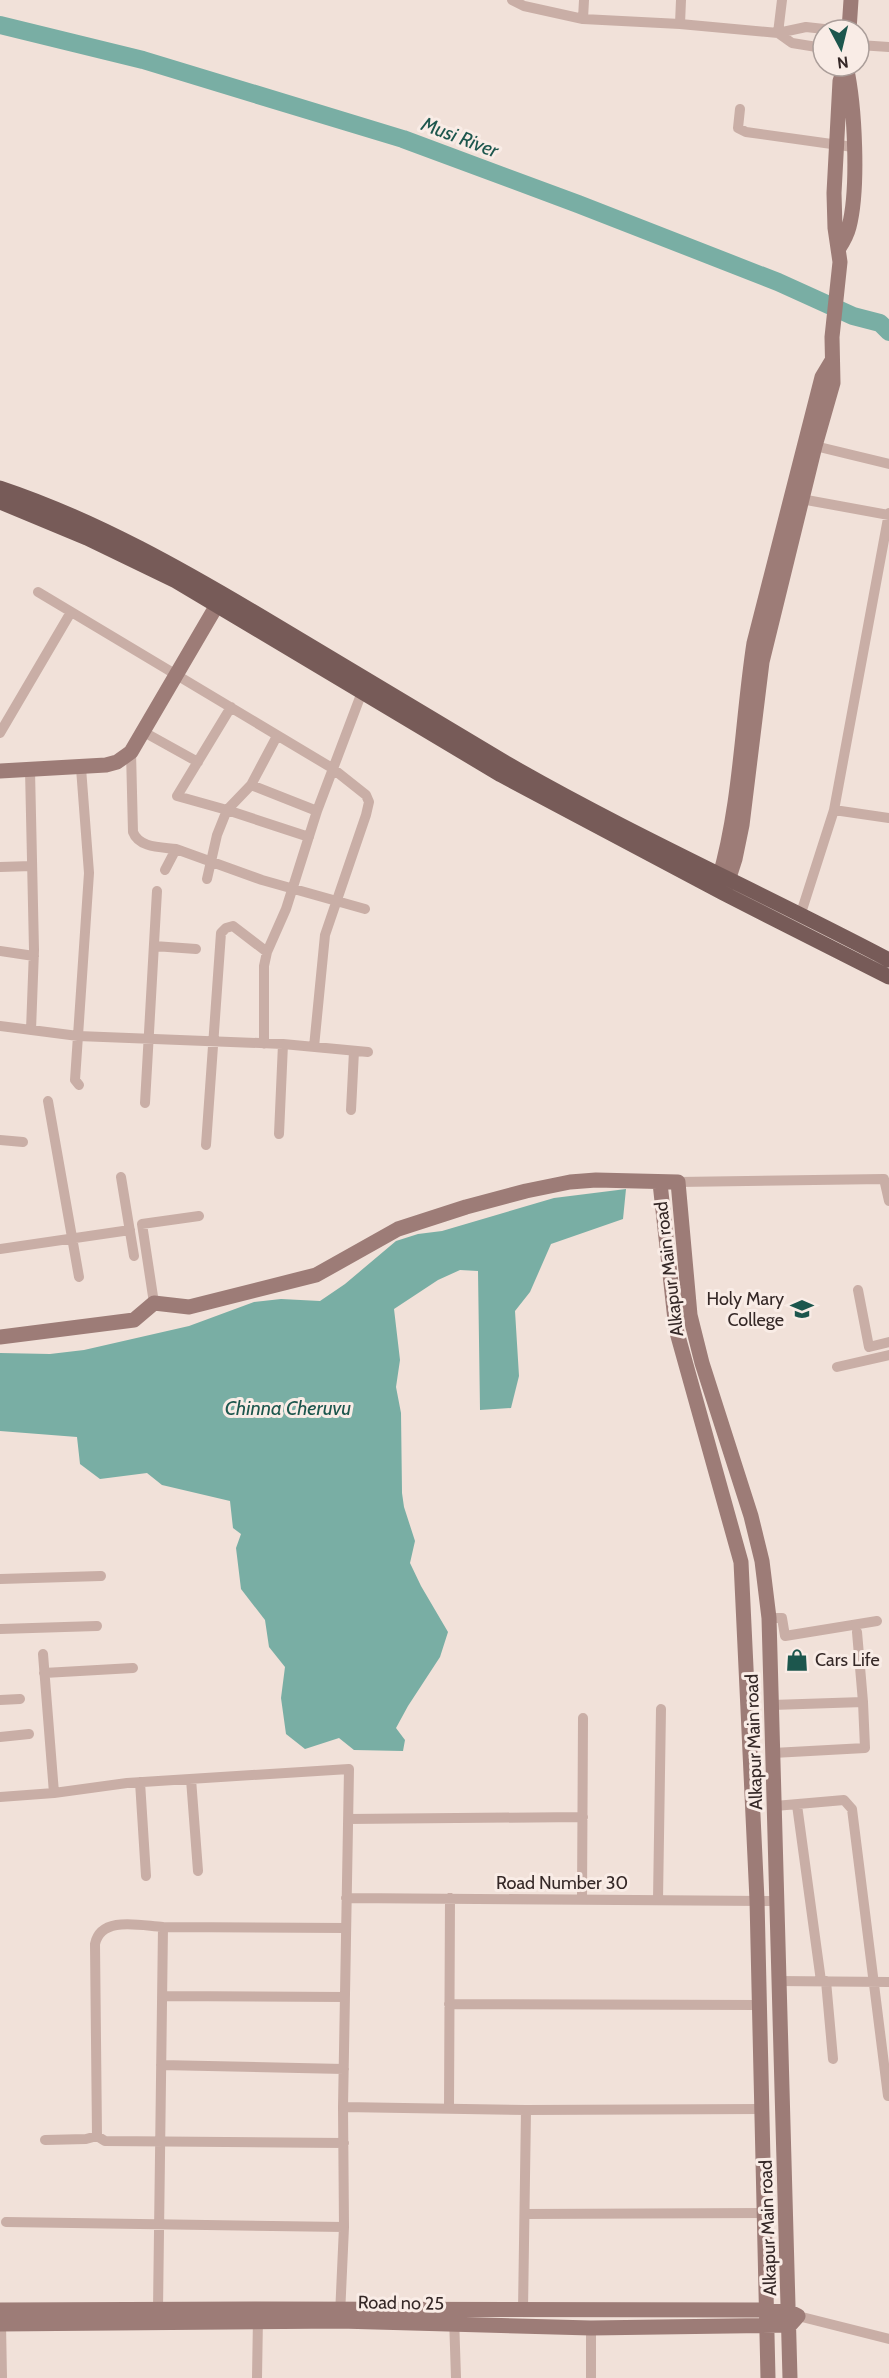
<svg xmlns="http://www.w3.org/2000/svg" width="889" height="2378" font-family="Cabin,sans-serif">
	<rect width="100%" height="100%" fill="#f1e1d9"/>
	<path fill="#79aea4" d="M626 1189 623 1219 551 1244 530 1292 515 1311 519 1376 511 1408 480 1410 478 1271 460 1270 438 1280 394 1309 400 1360 396 1387 401 1413 402 1493 404 1507 415 1541 410 1563 421 1586 448 1632 440 1657 408 1706 396 1728 405 1740 403 1751 354 1750 339 1738 305 1749 286 1734 281 1698 285 1667 269 1647 265 1620 241 1589 236 1548 241 1534 233 1528 230 1501 162 1485 147 1473 100 1479 80 1464 77 1437 0 1431V1353L50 1354 84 1350 189 1326 254 1302 281 1299 320 1301 345 1284 396 1241 418 1234 442 1231 554 1198Z"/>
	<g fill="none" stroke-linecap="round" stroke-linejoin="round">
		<path stroke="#79aea4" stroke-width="18" d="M0 25 143 60 403 139 578 204 778 282 853 316 880 323 889 332"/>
		<path stroke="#c9aea6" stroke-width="10" d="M512 0 524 6 583 19 680 24 778 33 806 27 833 30
			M583 19 584 0
			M680 24 681 0
			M778 33 792 43 823 48
			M778 33 782 0
			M859 45 889 47
			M740 109 738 128 746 132 853 147
			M815 446 889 464
			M801 499 889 515
			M38 592 332 768 366 795 369 802 366 815 325 935 314 1047
			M142 731 198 762
			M0 733 71 612
			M277 736 251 785 227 810 309 837
			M131 752 133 832C139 848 161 847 176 849
			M30 770 34 950 31 1030
			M251 785 317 811
			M834 810 889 818
			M0 867 32 866
			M165 870 176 849 262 880 365 909
			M207 879 217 835 227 810 177 796 231 707
			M801 913 834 810 889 513
			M154 946 196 949
			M0 951 34 956
			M0 1026 78 1036 283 1044 368 1052
			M264 1044V966L267 952 286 909 317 811 362 692
			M79 1085 75 1080 89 873 81 768
			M48 1101 79 1277
			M145 1103 157 891
			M351 1110 354 1051
			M279 1134 283 1044
			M0 1140 23 1142
			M206 1145 221 933 226 928 233 926 267 952
			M121 1177 134 1256
			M678 1182 884 1179 889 1201
			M0 1249 130 1230
			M858 1290 869 1347 889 1342
			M154 1303 142 1224 199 1216
			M837 1367 889 1355
			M0 1579 101 1576
			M769 1618H782L785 1636 877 1621
			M0 1629 97 1626
			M857 1632 863 1702
			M43 1654 54 1793
			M44 1673 133 1668
			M0 1700 20 1699
			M772 1705 863 1702 865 1748 773 1753
			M0 1737 29 1734
			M191 1779 198 1871
			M140 1782 146 1876
			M0 1797 54 1793 127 1783 349 1769 343 2107 344 2227 340 2315
			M797 1805 821 1981
			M775 1806 844 1800 852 1809 888 2096
			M348 1819 583 1817
			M346 1898 778 1901
			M582 1899 583 1718
			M658 1900 661 1709
			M163 1927C142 1926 101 1915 95 1944L97 2136 105 2141 344 2143
			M778 1981 889 1982
			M826 1981 833 2059
			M162 1996 345 1997
			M449 2004 759 2005
			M161 2065 344 2069
			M343 2107 526 2110 761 2109
			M449 2108 450 1898
			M45 2140 86 2139 97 2136
			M525 2214 765 2213
			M6 2222 344 2227
			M158 2309 163 1927 346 1928
			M523 2310 526 2110
			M798 2316 889 2339
			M454 2317 456 2378
			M1 2324 2 2378
			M591 2328V2378
			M257 2378 258 2317"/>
		<path stroke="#9d7c77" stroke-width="15" d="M849 30 851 0
			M839 248C843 242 847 235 849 227 859 188 855 106 846 66
			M0 771 106 765 117 762 131 752 217 605
			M719 879C741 803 742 721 754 643L822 377 831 362
			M725 890 735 859 742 825 762 662 815 446 833 383 832 337 840 262 835 228 834 193 840 81 845 66
			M660 1183 676 1329 741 1562 757 1900 768 2378
			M0 1337 134 1320 154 1303 189 1307 316 1275 398 1229 466 1207 526 1191 570 1182 596 1180 678 1182 690 1315 702 1363 751 1516 762 1561 769 1618 790 2378
			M0 2310C255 2308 510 2310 765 2310L790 2312 798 2316 790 2325 591 2328 340 2321 0 2324"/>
		<path stroke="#775b58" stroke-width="15" d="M0 488C96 520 185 571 272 623 350 669 428 717 506 763 631 835 762 893 889 960
			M0 502 87 538 176 581 501 775 723 893 889 977"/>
	</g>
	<defs>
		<g id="university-bare" transform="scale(1.8)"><path d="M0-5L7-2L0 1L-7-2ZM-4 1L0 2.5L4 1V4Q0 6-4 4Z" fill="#1c564d" stroke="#f9ece6" stroke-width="2.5" paint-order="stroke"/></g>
		<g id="shop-bare" transform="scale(1.8)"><path d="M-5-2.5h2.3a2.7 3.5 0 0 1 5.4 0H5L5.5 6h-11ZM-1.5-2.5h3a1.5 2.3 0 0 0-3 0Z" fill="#1c564d" stroke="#f9ece6" stroke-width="2.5" paint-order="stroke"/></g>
	</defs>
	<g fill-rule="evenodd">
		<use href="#university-bare" x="802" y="1309"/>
		<use href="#shop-bare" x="797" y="1660"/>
	</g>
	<g text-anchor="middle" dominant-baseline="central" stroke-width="6" stroke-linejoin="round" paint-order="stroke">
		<g font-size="18" fill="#352827" stroke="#f9ece6">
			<text transform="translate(669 1269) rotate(-97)">Alkapur Main road</text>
			<text transform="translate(754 1742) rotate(-92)">Alkapur Main road</text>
			<text x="562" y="1883">Road Number 30</text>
			<text transform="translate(768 2228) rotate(-92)">Alkapur Main road</text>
			<text transform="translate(401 2303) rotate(1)">Road no 25</text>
		</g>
		<g font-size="18" fill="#352827" stroke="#f9ece6" text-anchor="end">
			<text x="784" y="1299">Holy Mary<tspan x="784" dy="21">College</tspan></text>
			<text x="815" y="1660" text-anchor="start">Cars Life</text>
		</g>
		<g font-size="20" font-style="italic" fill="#1c564d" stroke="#f9ece6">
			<text transform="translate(460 137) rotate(21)">Musi River</text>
			<text x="288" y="1408">Chinna Cheruvu</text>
		</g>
	</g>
	<g transform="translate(841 48) rotate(173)"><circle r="28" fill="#f9ece6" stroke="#ab9e9a" stroke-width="1.5"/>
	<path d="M0-4.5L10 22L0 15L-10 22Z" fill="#1c564d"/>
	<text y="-9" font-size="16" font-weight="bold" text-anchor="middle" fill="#352827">N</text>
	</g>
</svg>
